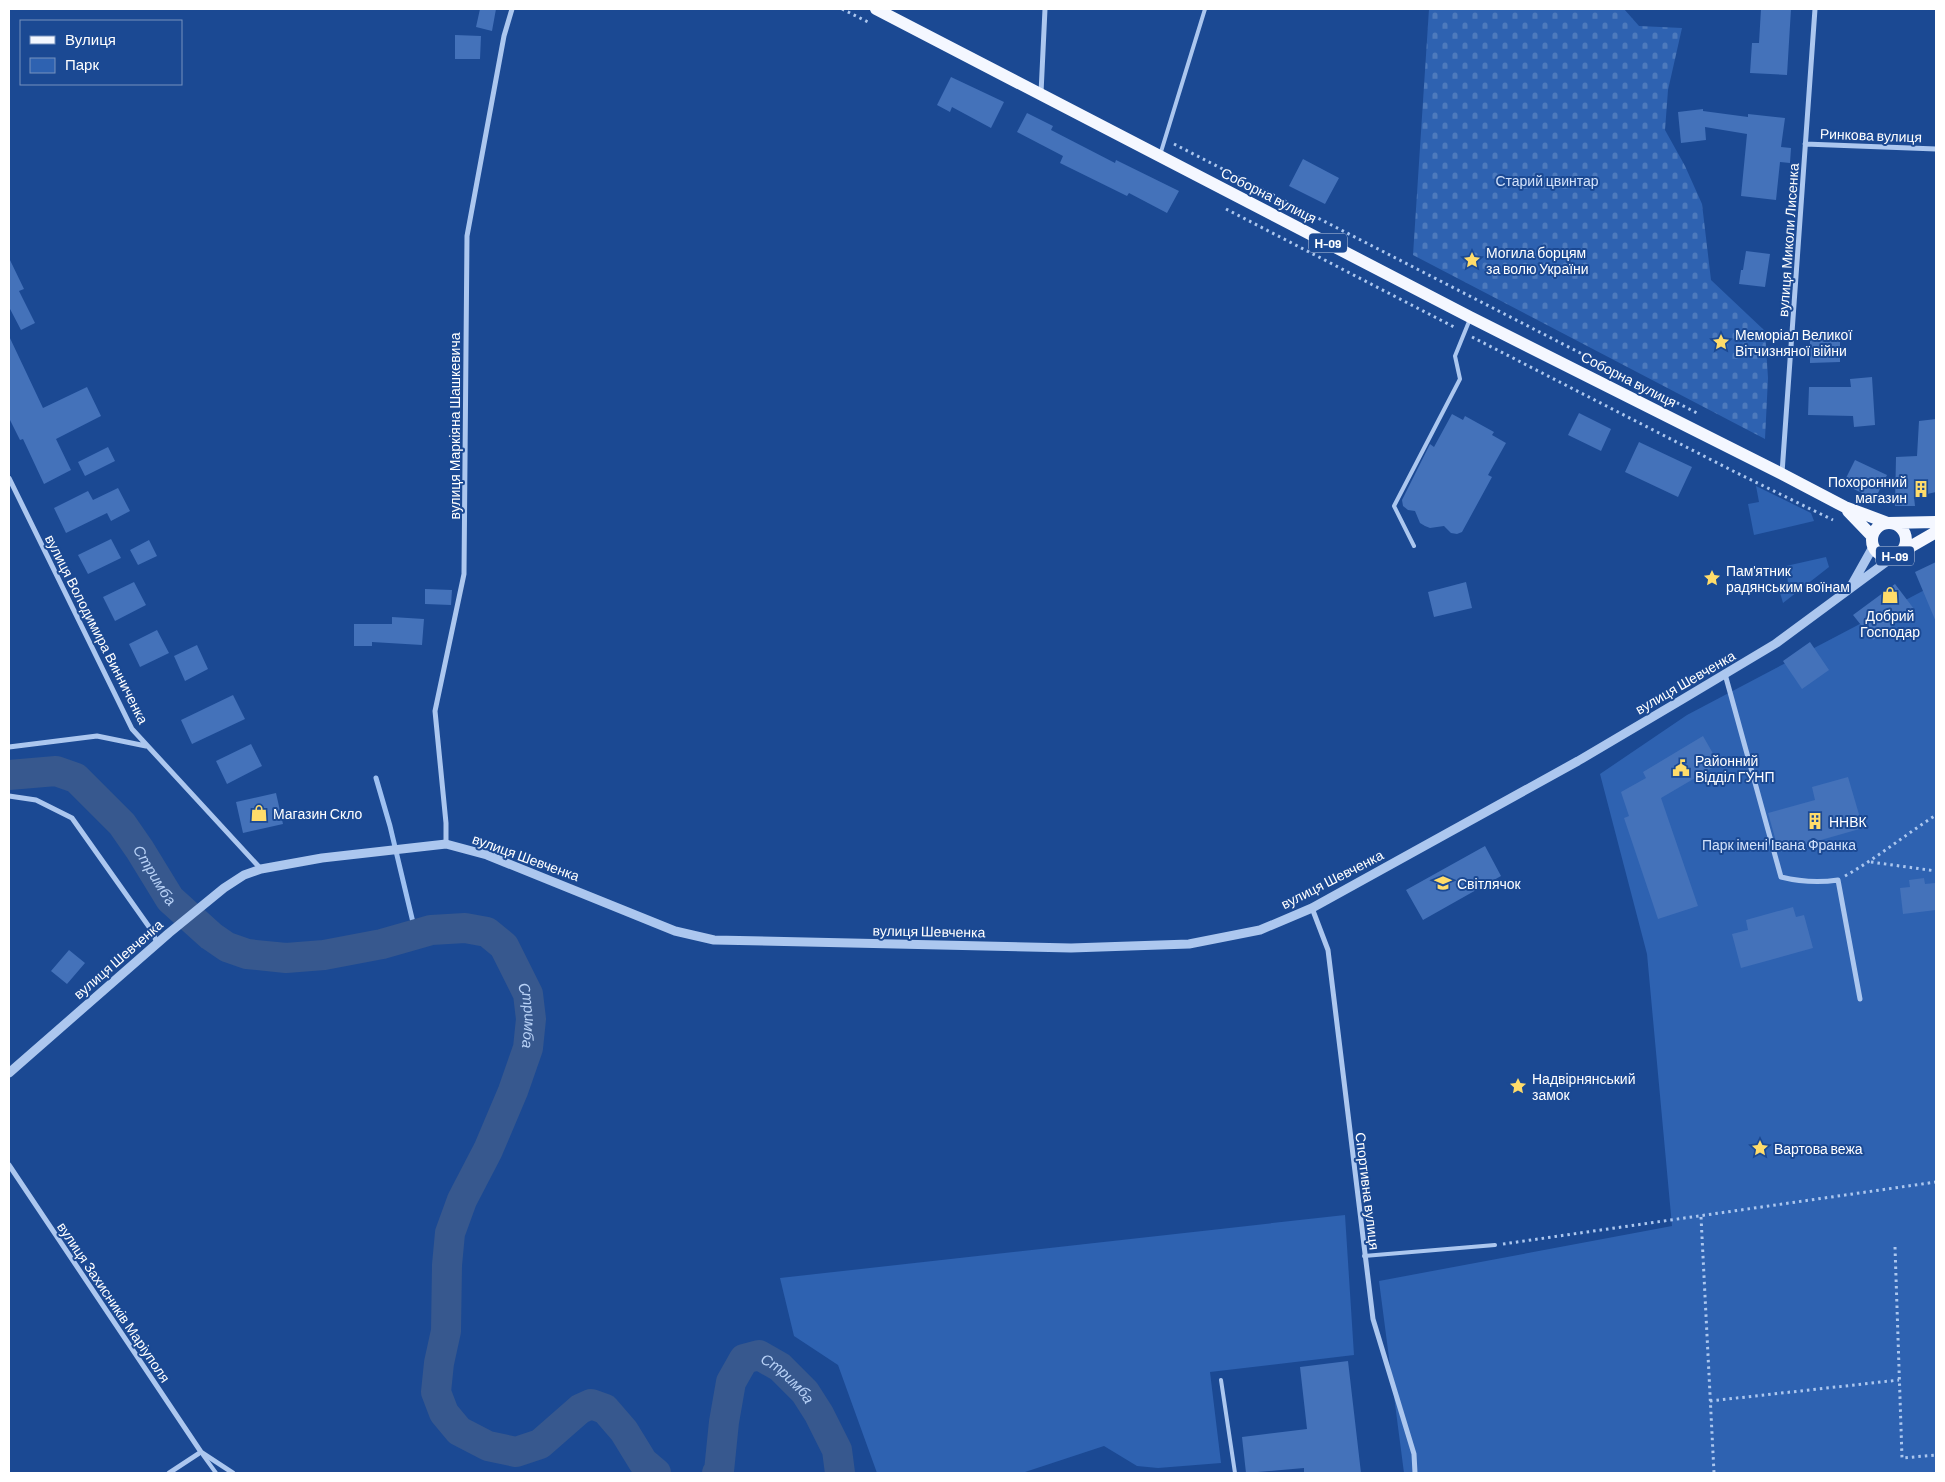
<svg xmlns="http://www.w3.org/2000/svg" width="1945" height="1482" font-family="Barlow,sans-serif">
	<defs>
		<pattern id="cemetery-stones" width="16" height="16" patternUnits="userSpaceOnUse" patternTransform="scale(1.25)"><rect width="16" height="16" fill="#2e62b1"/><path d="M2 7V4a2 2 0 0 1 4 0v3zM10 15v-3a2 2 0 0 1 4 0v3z" fill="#4d7abd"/></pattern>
	</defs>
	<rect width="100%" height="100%" fill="#1b4993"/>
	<path fill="#2e62b1" d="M1756 486 1811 513 1814 521 1754 535 1748 504 1759 502Z
		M1826 557 1829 567 1783 603 1779 589 1784 584 1788 583 1786 566Z
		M1936 584V1473H1404L1379 1281 1672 1226 1647 954 1600 774 1687 715Z
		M1345 1215 1354 1355 1210 1372 1221 1463 1158 1468 1137 1466 1104 1446 1022 1473H877L838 1365 794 1336 780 1278Z"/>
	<path fill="url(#cemetery-stones)" d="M1429 9H1624L1639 26 1682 28 1668 90 1665 130 1685 166 1702 204 1711 280 1765 331 1768 378 1765 439 1413 255Z"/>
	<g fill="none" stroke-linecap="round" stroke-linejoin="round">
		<path stroke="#9fc1f1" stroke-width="5" d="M376 778 390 826 416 935"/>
		<g stroke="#37588e" stroke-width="30">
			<path id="s1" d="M9 775 56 771 76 778 122 824 140 850 170 899 211 936 227 947 247 954 286 958 324 955 382 944 431 930 465 928 487 932 504 946 528 994 531 1019 528 1048 513 1091 488 1150 462 1200 450 1233 447 1265 446 1331 439 1363 436 1392 444 1413 459 1431 488 1446 516 1452 540 1444 580 1409 591 1404 605 1409 624 1431 643 1462 656 1473"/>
			<path id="s2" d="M717 1473 719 1471 724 1422 731 1382 744 1359 759 1355 780 1367 805 1392 819 1414 837 1450 840 1473"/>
		</g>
	</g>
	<path fill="#4472ba" d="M480 9H496L492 31 476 27Z
		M1761 9H1791L1787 75 1750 73 1752 43H1759Z
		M455 35 481 36 480 59H455Z
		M951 77 1004 102 991 128 952 107 950 112 937 105Z
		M1703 109V111L1748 117V114L1785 118 1781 147 1791 148 1790 163 1780 162 1776 200 1741 196 1747 134 1705 127 1706 140 1681 143 1678 112Z
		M1027 113 1053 126 1051 130 1115 163 1116 160 1179 191 1167 213 1129 193 1127 196 1060 163 1063 156 1017 132Z
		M1303 159 1339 178 1325 204 1289 186Z
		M1746 251 1770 254 1765 287 1739 284 1741 270H1743Z
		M9 258 24 289 19 291 35 323 21 330 9 307Z
		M1810 335H1840V362L1810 363Z
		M9 336 43 408 87 387 101 416 56 439 71 470 44 484 23 439 20 440 9 418Z
		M1872 377 1875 425 1854 427 1853 416 1808 415 1809 387H1851L1850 379Z
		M1579 413 1611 429 1601 451 1568 435Z
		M1452 414 1463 420 1465 416 1494 432 1492 435 1506 443 1488 475 1492 477 1462 532 1457 534 1451 533 1444 526 1430 528 1425 526 1420 523 1415 511 1408 510 1403 506 1402 500 1430 444 1434 447Z
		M1936 419V492L1914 497 1915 506H1895L1896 457 1917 456 1919 421Z
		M1639 442 1692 467 1678 497 1625 472Z
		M108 447 115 461 85 476 78 462Z
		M1855 460 1887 475 1875 499 1843 484Z
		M118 488 130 511 111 521 107 513 66 533 54 508 88 491 93 500Z
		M111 539 121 558 88 574 78 555Z
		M149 540 157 556 138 565 130 550Z
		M1936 562V622L1915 572Z
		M134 582 146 605 115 621 103 597Z
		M1466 582 1472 608 1434 617 1428 592Z
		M1895 584 1914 609 1873 640 1853 615Z
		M425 589 452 590 451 605 425 604Z
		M392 617 424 619 422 645 372 642V646H354V624H392Z
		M157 630 169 653 140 667 129 644Z
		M1810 642 1829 670 1802 689 1783 661Z
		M197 645 208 669 185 681 174 656Z
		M233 695 245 719 192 744 181 720Z
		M1703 736 1719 764 1661 798 1698 906 1658 919 1624 818 1629 816 1621 792 1646 778 1643 772Z
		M251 744 262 766 227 784 216 761Z
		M1848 777 1863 828 1779 852 1768 813 1815 800 1812 787Z
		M276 793 283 824 243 833 236 802Z
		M1485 846 1501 876 1423 920 1406 890Z
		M1924 878 1925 884 1935 883 1936 910 1903 914 1900 888 1910 887 1909 880Z
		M1793 907 1796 917 1804 915 1813 948 1741 968 1732 934 1748 930 1746 920Z
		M69 950 85 963 67 984 51 971Z
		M1348 1361 1361 1473H1304V1468L1246 1473 1242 1437 1307 1429 1300 1367Z"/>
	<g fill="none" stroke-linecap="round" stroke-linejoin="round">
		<path stroke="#acc7ef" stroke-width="3" stroke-dasharray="2.5 4" stroke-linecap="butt" d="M842 9 868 22
			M1174 144 1697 413
			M1226 209 1456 328
			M1472 337 1733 471 1833 520
			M1871 862 1936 871
			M1845 876C1877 858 1905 835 1936 815
			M1701 1217 1714 1473
			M1503 1244 1936 1182
			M1895 1247 1902 1458 1936 1455
			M1710 1401 1899 1380"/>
		<path stroke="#acc7ef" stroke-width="4" d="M1160 155 1205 9
			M1414 546 1394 506 1460 379 1455 356 1470 319
			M1364 1256 1495 1245
			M1221 1380 1235 1473
			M203 1455 216 1473"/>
		<path stroke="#acc7ef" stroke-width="5" d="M1041 93 1045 9
			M1805 144 1936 149
			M1782 473 1815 9
			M9 478 132 729 261 869
			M1725 674 1781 877C1801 882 1818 883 1838 880L1860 999
			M9 747 97 736 146 746
			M9 796 36 800 72 818 152 931 157 943
			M446 844V823L435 711 464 574 467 236 504 36 512 9
			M1312 908 1328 950 1373 1319 1414 1454 1415 1473
			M9 1165 201 1452 169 1473
			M201 1452 233 1473"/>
		<path stroke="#acc7ef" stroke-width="9" d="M1850 588 1873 547
			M9 1073 169 933 224 888 244 875 261 869 322 858 446 844 487 855 675 931 714 940 1071 948 1189 944 1260 930 1312 908 1578 761 1683 699 1775 644 1893 557"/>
		<path stroke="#f4f7ff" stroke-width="12" d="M876 9 1470 317 1782 474 1845 507 1888 523 1936 522
			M1848 511 1872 536
			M1872 540a17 17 0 1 1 34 0a17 17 0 1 1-34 0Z
			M1903 551 1936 532"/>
	</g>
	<defs>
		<g id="sight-bare" transform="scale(1.35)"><path d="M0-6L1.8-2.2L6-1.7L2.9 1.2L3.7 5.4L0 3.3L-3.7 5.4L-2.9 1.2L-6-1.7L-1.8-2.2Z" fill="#ffdc6a" stroke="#1b4993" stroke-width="2.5" paint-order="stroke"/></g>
		<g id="building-bare" transform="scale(1.35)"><path d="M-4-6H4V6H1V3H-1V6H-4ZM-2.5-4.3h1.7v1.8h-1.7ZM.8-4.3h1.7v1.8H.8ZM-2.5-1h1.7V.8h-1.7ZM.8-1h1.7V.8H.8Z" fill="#ffdc6a" stroke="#1b4993" stroke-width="2.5" paint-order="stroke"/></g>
		<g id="shop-bare" transform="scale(1.35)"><path d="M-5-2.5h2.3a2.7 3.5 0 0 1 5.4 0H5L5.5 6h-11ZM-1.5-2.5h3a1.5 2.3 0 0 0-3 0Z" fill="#ffdc6a" stroke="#1b4993" stroke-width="2.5" paint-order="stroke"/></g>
		<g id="civic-bare" transform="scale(1.35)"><path d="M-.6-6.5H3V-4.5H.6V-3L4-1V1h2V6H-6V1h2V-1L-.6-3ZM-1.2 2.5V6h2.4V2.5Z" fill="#ffdc6a" stroke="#1b4993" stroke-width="2.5" paint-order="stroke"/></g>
		<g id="school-bare" transform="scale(1.35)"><path d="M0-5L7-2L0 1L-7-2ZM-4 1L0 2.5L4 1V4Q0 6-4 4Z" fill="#ffdc6a" stroke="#1b4993" stroke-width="2.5" paint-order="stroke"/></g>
	</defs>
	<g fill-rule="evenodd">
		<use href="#sight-bare" x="1472" y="260"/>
		<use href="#sight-bare" x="1721" y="342"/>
		<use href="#building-bare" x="1921" y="489"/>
		<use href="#sight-bare" x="1712" y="578"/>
		<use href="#shop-bare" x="1890" y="595"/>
		<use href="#civic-bare" x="1681" y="768"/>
		<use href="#shop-bare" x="259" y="813"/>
		<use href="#building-bare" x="1815" y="821"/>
		<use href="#school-bare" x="1443" y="883"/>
		<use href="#sight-bare" x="1518" y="1086"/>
		<use href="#sight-bare" x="1760" y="1148"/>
	</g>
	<g text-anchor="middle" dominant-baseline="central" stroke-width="4" stroke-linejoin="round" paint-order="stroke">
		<g fill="#1b4993" stroke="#bbc8df" stroke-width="1">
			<rect x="1309" y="233.5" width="38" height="19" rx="4"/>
			<rect x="1876" y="546.5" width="38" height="19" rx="4"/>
		</g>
		<g font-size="12" font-weight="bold" fill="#fff">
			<text x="1328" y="243">Н-09</text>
			<text x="1895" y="556">Н-09</text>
		</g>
		<g font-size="14" fill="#fff" stroke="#1b4993">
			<text transform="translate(1871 135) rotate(2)">Ринкова вулиця</text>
			<text transform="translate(1269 195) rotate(27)">Соборна вулиця</text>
			<text transform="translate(1788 240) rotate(-86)">вулиця Миколи Лисенка</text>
			<text transform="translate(1629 379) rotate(27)">Соборна вулиця</text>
			<text transform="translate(454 426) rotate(-90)">вулиця Маркіяна Шашкевича</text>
			<text transform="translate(97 629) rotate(63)">вулиця Володимира Винниченка</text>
			<text transform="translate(1685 682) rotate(-30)">вулиця Шевченка</text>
			<text transform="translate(526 857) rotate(20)">вулиця Шевченка</text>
			<text transform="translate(1332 879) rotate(-27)">вулиця Шевченка</text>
			<text transform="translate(929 931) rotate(1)">вулиця Шевченка</text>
			<text transform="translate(118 959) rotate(-41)">вулиця Шевченка</text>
			<text transform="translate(1368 1191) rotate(83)">Спортивна вулиця</text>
			<text transform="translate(114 1302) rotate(56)">вулиця Захисників Маріуполя</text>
		</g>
		<g font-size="14" fill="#d2e2fb" stroke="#1b4993">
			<text x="1547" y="180">Старий цвинтар</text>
			<text x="1779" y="844">Парк імені Івана Франка</text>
		</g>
		<g font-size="14" fill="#fff" stroke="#1b4993" text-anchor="start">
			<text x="1486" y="252">Могила борцям<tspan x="1486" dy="16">за волю України</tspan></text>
			<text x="1735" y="334">Меморіал Великої<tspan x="1735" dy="16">Вітчизняної війни</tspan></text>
			<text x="1907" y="481" text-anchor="end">Похоронний<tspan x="1907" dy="16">магазин</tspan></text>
			<text x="1726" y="570">Пам'ятник<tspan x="1726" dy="16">радянським воїнам</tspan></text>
			<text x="1890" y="615" text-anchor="middle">Добрий<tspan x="1890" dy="16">Господар</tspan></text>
			<text x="1695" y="760">Районний<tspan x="1695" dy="16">Відділ ГУНП</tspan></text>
			<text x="273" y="813">Магазин Скло</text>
			<text x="1829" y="821">ННВК</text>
			<text x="1457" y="883">Світлячок</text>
			<text x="1532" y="1078">Надвірнянський<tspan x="1532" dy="16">замок</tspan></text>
			<text x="1774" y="1148">Вартова вежа</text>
		</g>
		<g font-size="15" font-style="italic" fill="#b8d1f6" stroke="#1b4993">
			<text stroke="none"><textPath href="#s1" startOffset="194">Стримба</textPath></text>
			<text stroke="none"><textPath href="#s1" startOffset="659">Стримба</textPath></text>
			<text stroke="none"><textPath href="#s2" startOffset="172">Стримба</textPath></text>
		</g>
	</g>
	<rect width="1945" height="1482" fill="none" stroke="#ffffff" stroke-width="20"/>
	<rect x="20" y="20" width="162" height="65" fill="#1b4993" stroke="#7692be"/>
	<rect x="30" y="36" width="25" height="8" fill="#f4f7ff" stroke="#7692be"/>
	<text x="65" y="45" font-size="15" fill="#ffffff">Вулиця</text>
	<rect x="30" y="58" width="25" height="15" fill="#2e62b1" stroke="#7692be"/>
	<text x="65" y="70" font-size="15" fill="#ffffff">Парк</text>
</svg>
